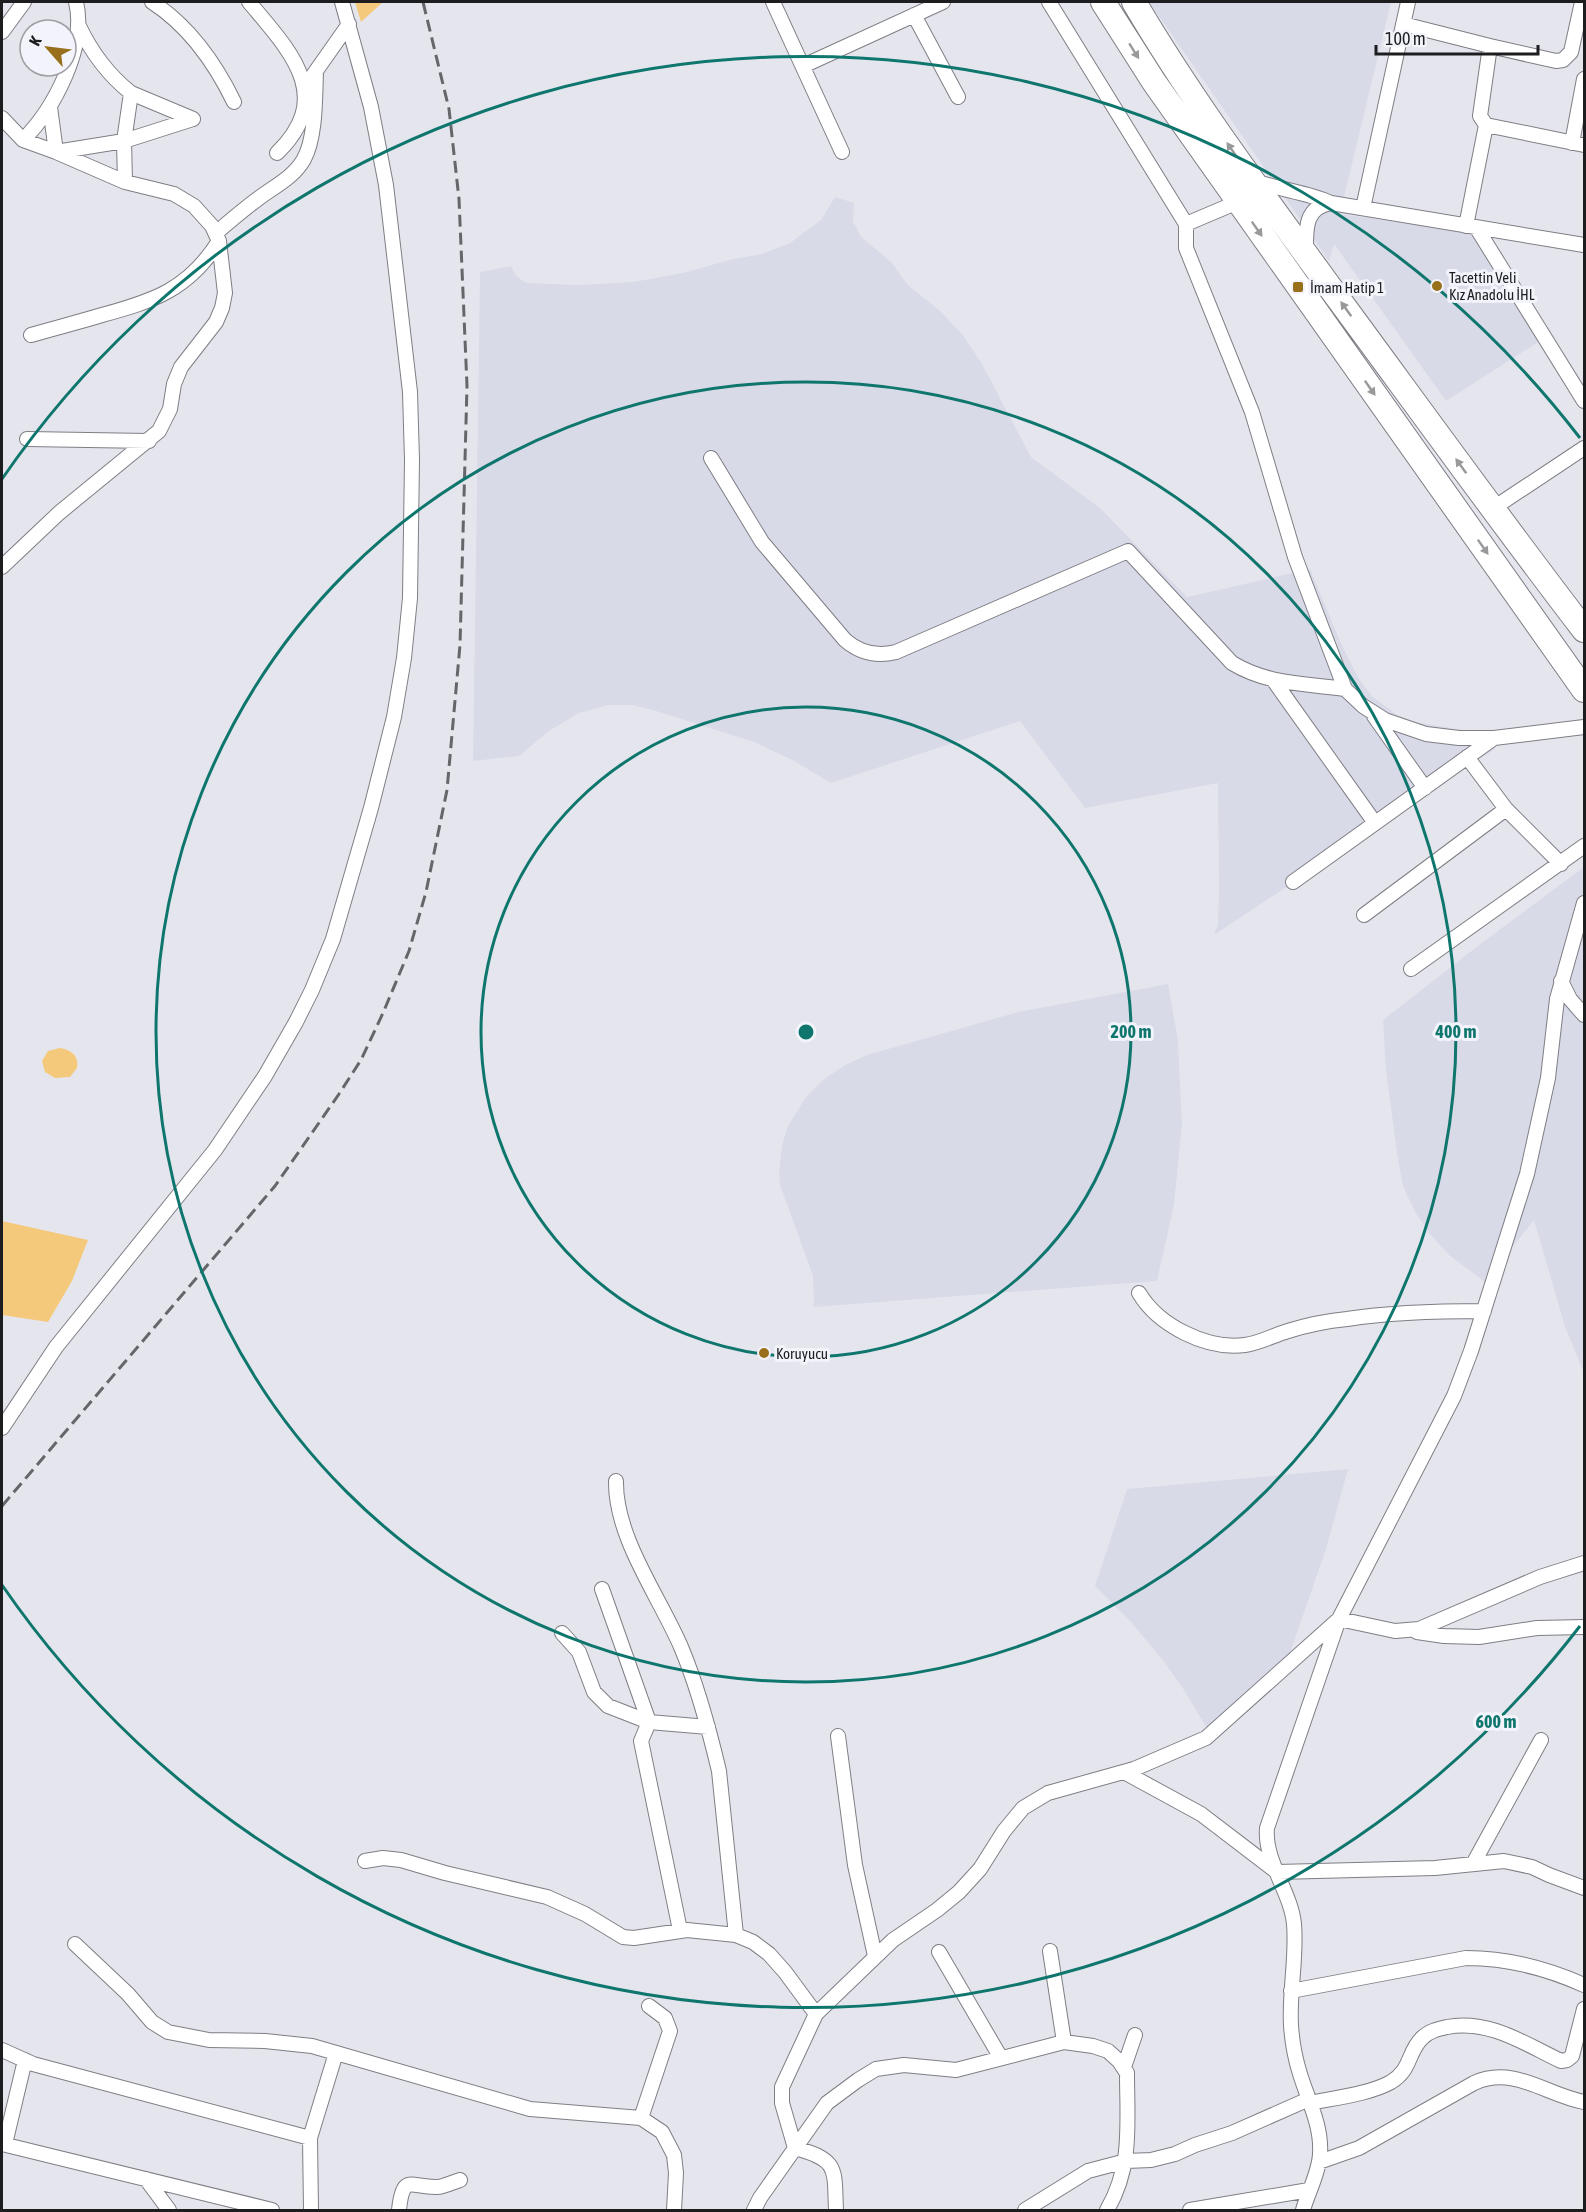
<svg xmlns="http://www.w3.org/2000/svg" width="1586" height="2212" font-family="'Asap Condensed',sans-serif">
	<rect width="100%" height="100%" fill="#e5e6ed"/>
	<path fill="#d9dae8" d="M1149 2H1391L1340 214 1479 233 1543 339 1446 401 1334 244 1329 261Z
		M835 197 854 203 853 221 861 237 891 262 908 285 940 311 963 335 982 364 1031 457 1100 508 1187 597 1310 569 1340 641 1359 679 1372 696 1397 715 1416 722 1491 735 1495 749 1214 935 1218 925 1219 890 1218 783 1085 808 1020 721 831 783 794 761 754 742 656 711 632 705H609L579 713 549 731 519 756 473 761 480 272 511 266 516 276 526 283 580 285 633 282 683 273 733 259 762 254 790 243 821 220Z
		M1584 867V1373L1565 1327 1534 1220 1485 1282 1449 1255 1429 1233 1414 1210 1403 1186 1398 1160 1386 1071 1383 1020 1479 945Z
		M1168 984 1178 1040 1182 1125 1174 1205 1157 1281 814 1307 813 1276 780 1185 779 1172 782 1145 788 1126 806 1097 824 1079 845 1065 867 1055 1018 1012Z
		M1348 1469 1326 1549 1288 1659 1213 1738 1182 1687 1165 1663 1132 1623 1095 1586 1127 1489Z"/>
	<path fill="#f5c97c" d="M355 2H383L361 22Z
		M60 1048C72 1050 79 1056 77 1068L70 1077 55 1078 45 1072 42 1061 48 1051Z
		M2 1221 88 1240 72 1281 48 1322 2 1315Z"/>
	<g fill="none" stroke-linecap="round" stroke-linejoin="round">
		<g stroke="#7e7e85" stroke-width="16">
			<path id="street" d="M152 2C189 26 215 63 234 102
				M249 2C289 50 336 96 277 153
				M773 2 842 152
				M1049 2 1186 224V248L1252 412 1295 557 1345 689 1363 706 1385 720 1426 734 1459 738H1494L1584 727
				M914 15 958 97
				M78 24C91 52 107 74 131 93L124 141 125 182
				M1403 24 1490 46 1480 116 1486 125
				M2 32 24 2
				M1490 46 1556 61 1563 60 1571 52 1582 2
				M803 66 943 2
				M311 78 349 24
				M131 93 193 119
				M50 107 56 152 124 141 193 119
				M2 118 23 140 56 152 125 182 174 194 194 206 212 226 219 241 225 293 222 308 216 322 181 367 174 384 170 409 159 431 59 513 2 567
				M23 140C54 109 87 46 76 2
				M1572 143 1584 79
				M1255 181C1280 190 1307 192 1331 203L1584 245
				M1363 208 1408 2
				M1186 224 1238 202
				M1466 226 1486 125 1584 145
				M1476 227 1584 401
				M216 233C230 221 244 209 259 198 275 186 294 177 304 159 316 137 315 97 316 72
				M1306 252C1306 231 1304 207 1331 203
				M31 335C55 328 79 322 102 315 154 301 189 289 219 241
				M27 439 149 441
				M711 458 762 542 845 640C860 653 877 657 896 652L1128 551 1232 663C1269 685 1303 683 1345 689
				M1492 509 1584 448
				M1274 681 1375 823
				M1374 716 1425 788
				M1506 809 1561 864
				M1293 882 1494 738
				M1364 915 1506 809 1467 757
				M1411 969 1584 846
				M1561 981 1570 999 1584 1015
				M1139 1293C1158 1325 1206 1350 1245 1345 1260 1343 1274 1335 1288 1331 1307 1325 1327 1321 1347 1319 1392 1312 1438 1311 1484 1311
				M2 1428 56 1347 215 1150 265 1076 296 1022 312 990 333 939 371 808 394 717 404 658 410 598 412 460 410 392 386 185 371 107 342 2
				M616 1481C615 1537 659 1596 681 1647 698 1687 709 1729 719 1771L736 1935
				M602 1589 649 1722 641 1741 680 1930
				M1417 1632 1444 1636 1479 1637 1537 1628 1584 1627
				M562 1633 579 1652 594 1692 608 1706 649 1722 708 1727
				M838 1736 855 1865 875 1956
				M1124 1772 1201 1814 1277 1872 1435 1868 1504 1861 1532 1867 1549 1875 1584 1888
				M365 1861 383 1858 401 1860 445 1873 547 1897 585 1914 623 1937 634 1938 687 1930 736 1935 753 1942 769 1954 785 1972 816 2014
				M1473 1864 1541 1740
				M75 1944 128 1994 152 2022 168 2032 209 2040 265 2041 312 2046 530 2109 641 2118 662 2132 674 2155 676 2173 674 2210
				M1050 1951 1064 2042
				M939 1952 1001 2058
				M1291 1991 1466 1958C1507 1958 1546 1968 1584 1985
				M2 2050 33 2064 310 2138
				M1124 2067 1135 2035
				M1310 2103C1334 2098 1370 2094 1391 2082 1412 2069 1407 2053 1422 2038 1429 2031 1438 2029 1447 2027 1489 2019 1525 2044 1561 2061L1567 2060 1572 2056 1584 2009
				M641 2118 670 2031 665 2018 649 2006
				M2 2144 272 2210
				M5 2144 25 2060
				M1319 2162 1359 2148 1474 2083C1514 2065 1546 2095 1584 2102
				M146 2179 169 2210
				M311 2210 310 2138 336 2053
				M399 2210C403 2172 411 2188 437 2187 444 2187 453 2182 460 2180
				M754 2210 760 2198 827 2103 858 2080 876 2069 904 2065 956 2070 1064 2042 1093 2046 1108 2051 1119 2061 1127 2073C1127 2122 1133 2166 1107 2210
				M836 2210C834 2170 840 2160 795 2148L782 2103V2087L816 2014 893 1940 937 1910 959 1892 980 1869 1004 1831 1023 1808 1048 1793 1134 1769 1206 1738 1339 1619 1395 1631 1419 1629 1540 1577 1584 1563
				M1025 2210 1088 2171 1126 2161 1151 2160 1175 2154 1195 2145 1232 2133 1309 2099
				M1190 2210 1309 2190
				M1303 2210C1308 2192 1319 2173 1320 2154 1322 2126 1308 2100 1300 2074 1295 2058 1292 2042 1291 2025 1289 1992 1297 1957 1294 1924 1291 1892 1264 1861 1267 1828L1339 1619 1454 1396 1471 1351 1527 1174 1548 1078 1557 999 1584 903"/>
		</g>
		<g stroke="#7e7e85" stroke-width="26">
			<path id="highway" d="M1103 2 1154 82 1584 690
				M1134 2C1195 106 1269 203 1340 301 1421 411 1501 522 1584 630"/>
		</g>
		<use href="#street" stroke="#fff" stroke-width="14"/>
		<use href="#highway" stroke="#fff" stroke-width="24"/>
		<path stroke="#65666a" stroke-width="3" stroke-dasharray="12 6" stroke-linecap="butt" d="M2 1506 275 1186 339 1094 361 1060 383 1013 409 951 426 892 447 790 460 645 467 386 459 199 449 109 423 2"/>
	</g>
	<defs><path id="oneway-solid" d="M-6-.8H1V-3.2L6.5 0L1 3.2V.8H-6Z" transform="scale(1.5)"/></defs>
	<g fill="#99999b">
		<use href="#oneway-solid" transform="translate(1134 51) rotate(58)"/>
		<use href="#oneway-solid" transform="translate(1232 150) rotate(-125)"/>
		<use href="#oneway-solid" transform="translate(1257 229) rotate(55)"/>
		<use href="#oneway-solid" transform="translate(1346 309) rotate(-126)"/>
		<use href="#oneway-solid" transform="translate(1370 388) rotate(55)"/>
		<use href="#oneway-solid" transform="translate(1461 466) rotate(-126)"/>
		<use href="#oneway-solid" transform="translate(1483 547) rotate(55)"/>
	</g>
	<g fill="none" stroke="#0f766e" stroke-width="3">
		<circle cx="806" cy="1032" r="325"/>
		<circle cx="806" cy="1032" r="650"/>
		<path d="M1580 1626A976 976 0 0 1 2 1585M2 479A976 976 0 0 1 1580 438"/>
	</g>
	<g fill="#986f1b" stroke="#f2f3fb" stroke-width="2">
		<circle cx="1437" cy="286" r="6"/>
		<rect x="1292" y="281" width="12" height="12" rx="3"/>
		<circle cx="764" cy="1353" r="6"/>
	</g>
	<g text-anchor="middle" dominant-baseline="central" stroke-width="6" stroke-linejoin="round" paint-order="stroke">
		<g font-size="15" fill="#1d1d20" stroke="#f2f3fb" text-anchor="start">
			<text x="1449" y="277">Tacettin Veli<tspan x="1449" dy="17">Kız Anadolu İHL</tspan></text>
			<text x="1310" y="287">İmam Hatip 1</text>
			<text x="776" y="1353">Koruyucu</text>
		</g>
	</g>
	<circle cx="806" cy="1032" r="9" fill="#0f766e" stroke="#f2f3fb" stroke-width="3"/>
	<g font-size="18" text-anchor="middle" font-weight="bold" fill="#0f766e" stroke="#f2f3fb" stroke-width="6" stroke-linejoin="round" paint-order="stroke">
		<text x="1131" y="1038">200 m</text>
		<text x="1456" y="1038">400 m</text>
		<text x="1496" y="1728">600 m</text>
	</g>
	<rect width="1586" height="2212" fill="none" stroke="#1d1d20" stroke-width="6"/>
	<g transform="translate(48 48) rotate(298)"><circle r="28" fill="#f2f3fb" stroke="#9d9da3" stroke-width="1.5"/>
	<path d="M0-4.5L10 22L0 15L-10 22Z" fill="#986f1b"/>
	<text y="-9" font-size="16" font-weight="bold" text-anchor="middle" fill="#1d1d20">K</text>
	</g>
	<path d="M1376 45v9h162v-9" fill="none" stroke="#1d1d20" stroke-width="3"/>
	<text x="1385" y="45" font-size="18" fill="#1d1d20" stroke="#f2f3fb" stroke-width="4.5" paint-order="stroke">100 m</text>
</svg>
